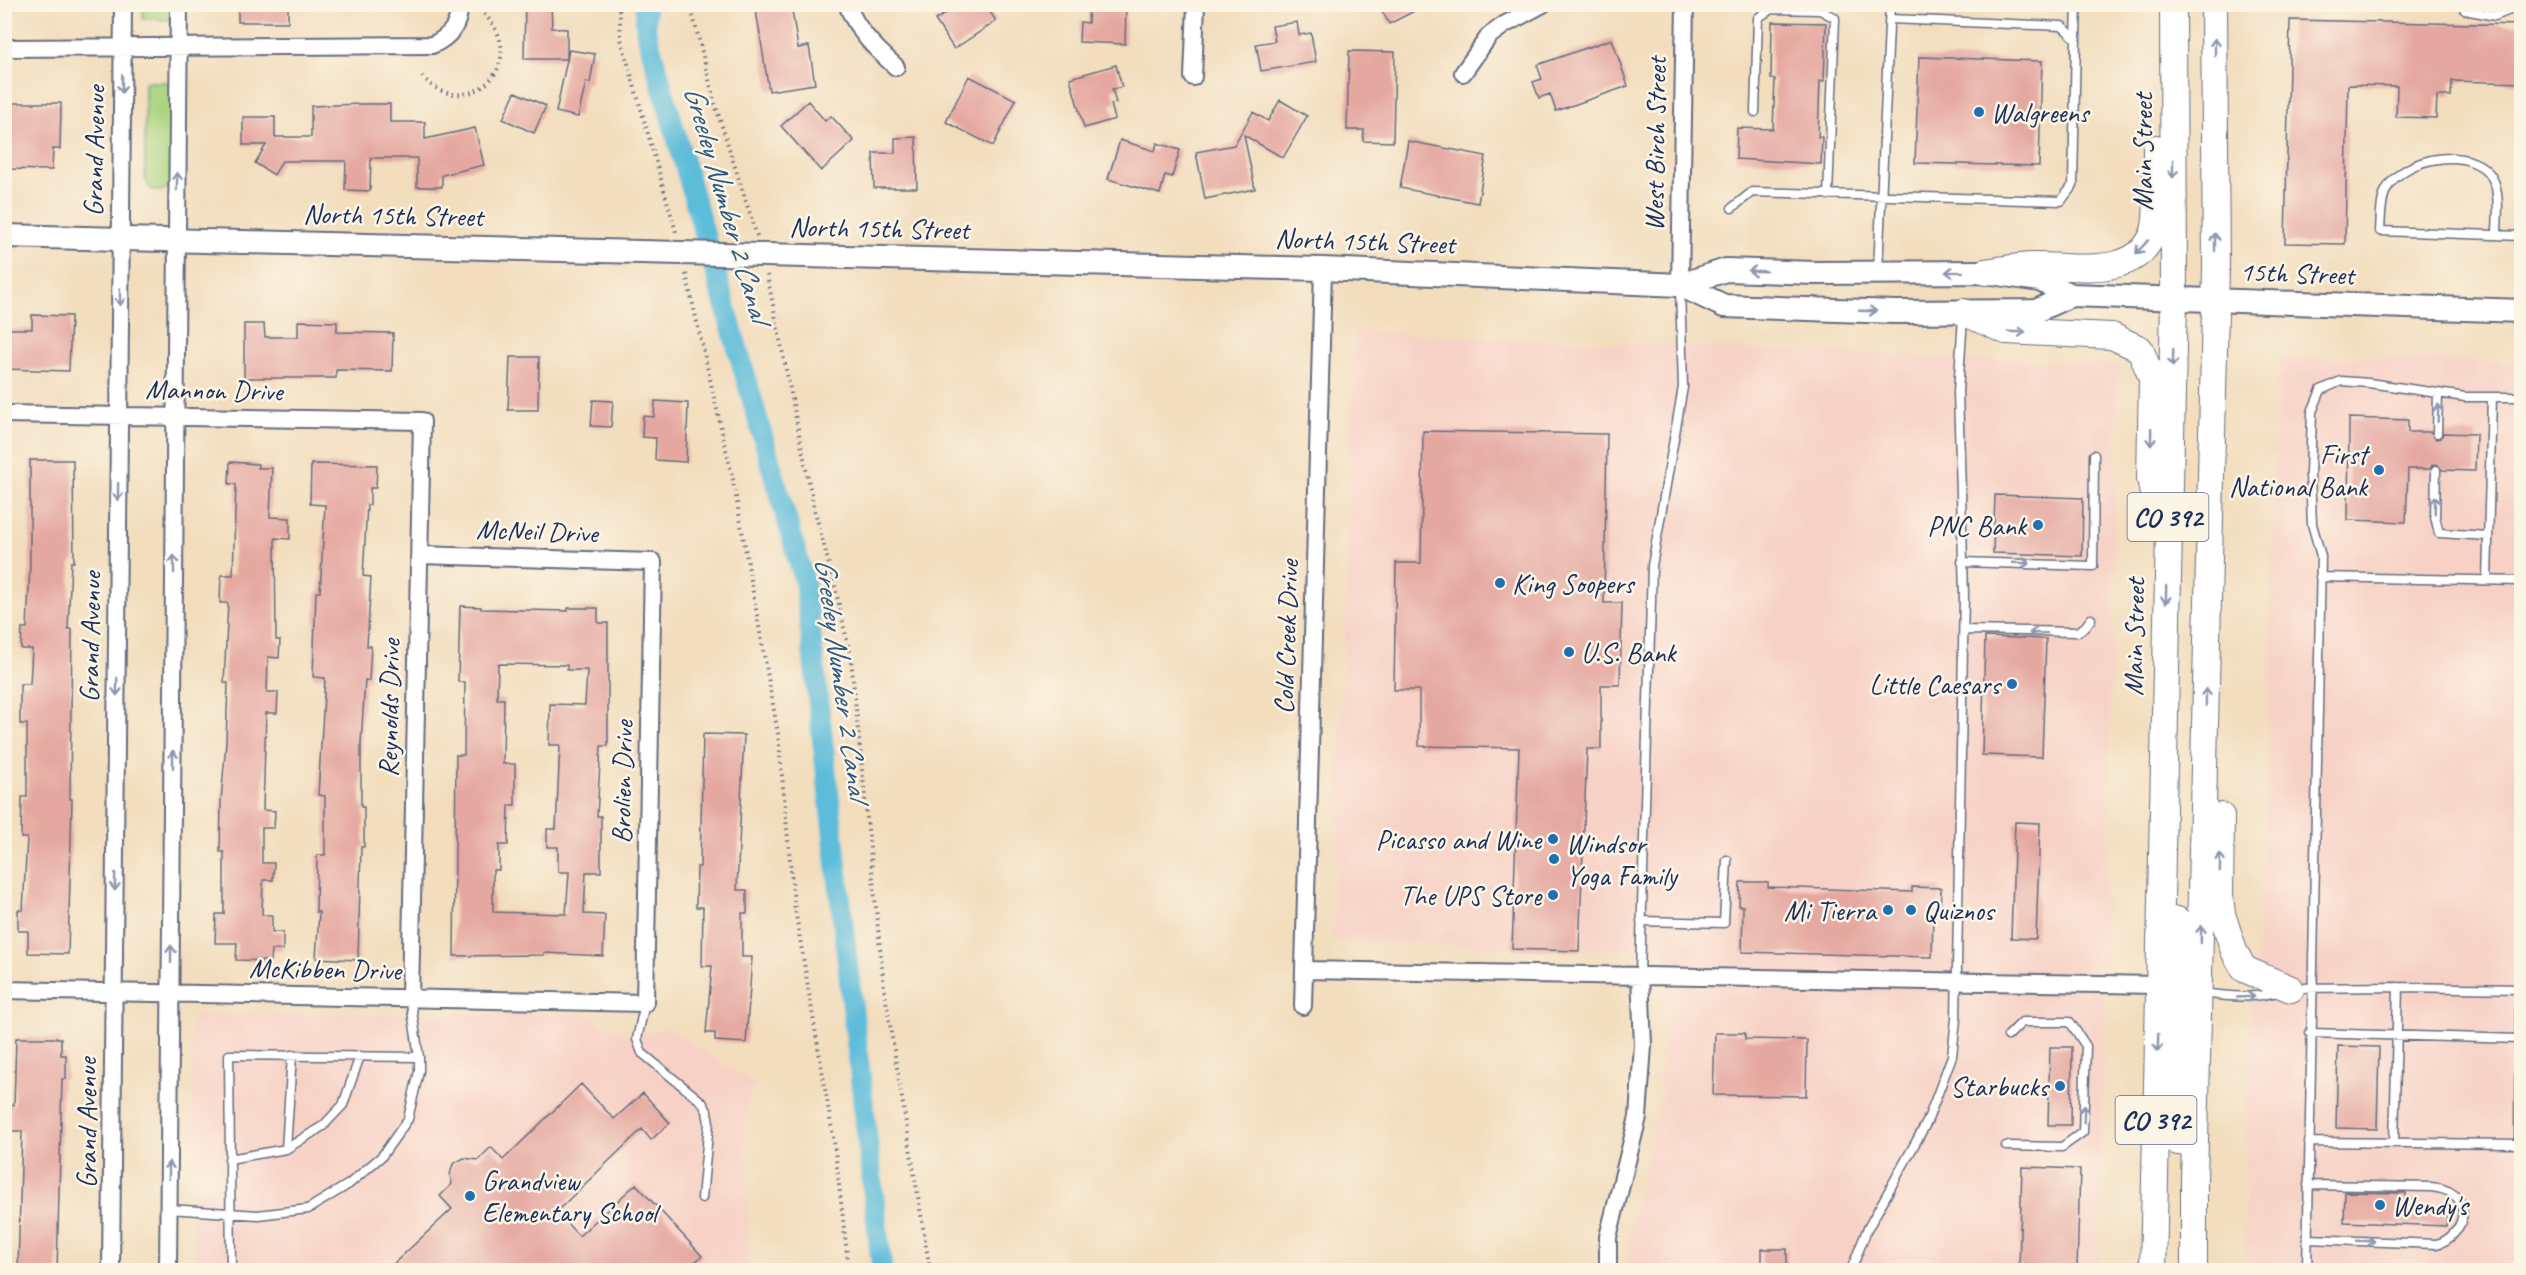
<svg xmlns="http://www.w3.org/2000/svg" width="2526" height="1275" font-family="Caveat,sans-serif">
	<rect width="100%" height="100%" fill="#fcf5e5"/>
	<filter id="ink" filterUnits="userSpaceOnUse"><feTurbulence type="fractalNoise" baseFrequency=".0167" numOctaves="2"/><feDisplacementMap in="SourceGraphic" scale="12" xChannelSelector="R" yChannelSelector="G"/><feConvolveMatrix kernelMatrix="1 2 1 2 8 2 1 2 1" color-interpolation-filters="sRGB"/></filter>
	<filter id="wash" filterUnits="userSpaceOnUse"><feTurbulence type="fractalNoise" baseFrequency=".008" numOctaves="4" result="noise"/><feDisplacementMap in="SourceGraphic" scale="24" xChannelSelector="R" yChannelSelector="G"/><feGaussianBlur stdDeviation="1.35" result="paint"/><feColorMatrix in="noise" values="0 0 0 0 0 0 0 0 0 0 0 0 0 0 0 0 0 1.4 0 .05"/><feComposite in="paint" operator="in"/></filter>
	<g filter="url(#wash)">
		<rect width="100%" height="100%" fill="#f2ddbd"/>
		<path fill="#f7d1c6" d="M1355 332 2118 365 2098 1270H1626L1627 1245 1659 1106 1665 1012 1664 952 1333 941Z
			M2415 357 2521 364V1270H2244L2248 1040 2258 946 2268 770 2269 668 2277 383 2280 359Z
			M192 1014H586L628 1037 667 1028 754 1083 745 1121 750 1270H193Z"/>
		<path fill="#aad480" stroke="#62826f" stroke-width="1.5" d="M143 5H174V20L143 19Z
			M145 82H174L171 186 161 191 151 189 145 179Z"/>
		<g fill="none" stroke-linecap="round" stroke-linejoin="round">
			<path stroke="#5cbcda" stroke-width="21" d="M645 4 646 31 805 583 882 1270"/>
		</g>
		<g id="blocks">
			<path fill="#e5a8a1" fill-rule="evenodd" d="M238 4H288V22H238Z
				M525 4H551L552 28 567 29V59H524Z
				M755 4H791L798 48 809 46 815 84 769 91Z
				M938 4H985L996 21 954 49 935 20 945 14Z
				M1089 4H1126L1125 44 1079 42 1080 22 1088 23Z
				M1379 4H1428L1389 24Z
				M2290 20 2522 25V83L2452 81 2451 96H2437L2436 118 2396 117 2397 86 2348 85 2345 244 2285 243Z
				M1297 22 1299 35 1311 33 1316 62 1261 71 1256 44 1275 41 1272 26Z
				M1772 22 1826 23 1824 81H1820L1818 137H1822L1821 164 1736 159 1737 128 1773 129 1775 79H1771Z
				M1612 39 1628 86 1556 111 1550 94 1539 98 1533 82 1542 79 1537 65Z
				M569 50 595 54 590 83 586 82 578 117 556 112Z
				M1349 51 1395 52 1393 142 1363 141 1364 130H1347Z
				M1919 57 2042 61 2039 166 1915 163Z
				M1116 65 1122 87 1112 89 1116 103 1111 104 1115 119 1084 128 1070 78Z
				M969 76 1016 100 993 146 946 122Z
				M515 92 546 106 534 133 503 119Z
				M1280 100 1307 116 1283 158 1244 135 1255 189 1205 199 1196 152 1234 145 1253 112 1268 121Z
				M808 101 825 121 831 116 854 141 821 171 781 126Z
				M4 103H61L60 149H53L52 170 4 169Z
				M360 104H390V122H425V139L475 128 484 165 442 175V187H417V158H371L370 191 345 190 346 161H282L274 175 255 163 266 145H243V117H275V137H311V106Z
				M916 137 917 188H874L873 153H895V138Z
				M1120 140 1155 151 1157 143 1180 150 1172 177 1165 175 1160 194 1108 179Z
				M1408 141 1486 156 1478 203 1400 188Z
				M32 315 71 316 69 371 4 369V329H32Z
				M298 321 337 322V332L393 333 392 371 336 370V378H244V324H264L265 337H298Z
				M510 357H539L538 410H508Z
				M593 400 613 401 611 427 591 426Z
				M655 401 688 403 686 462 655 460 656 438 642 437 643 416 654 417Z
				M2349 418 2408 420V432H2431L2436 439 2441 438 2443 433 2476 434 2475 471 2442 470 2437 464 2432 465 2430 469H2408L2406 522 2348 520Z
				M1423 431 1607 434 1604 603H1622L1620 685H1601V749H1587L1579 951 1512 949 1519 748 1419 746V690H1394L1396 563H1421Z
				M30 460H73L74 562H71L68 629H72L70 799H72L68 954 28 953V931H18V910H23L27 838H21L22 797H27V724H20V684H30L32 649H21L22 628H27L30 566Z
				M230 462 258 464V468H272L270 517 290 518V539L275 538 276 640H280L279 658 268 657 267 692H278L277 713H266L263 810 275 811 274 828H262V863H274L273 880H263L262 915H272V932H283V950H272L271 961 236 960 237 943H215L216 914H224V852H220L221 801 226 742 228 683H224L228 603H220L221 575H233L236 484H229Z
				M311 464 377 465 376 488H370V505H367L363 576 371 577 367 646H371L369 681 365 680 361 743V807H364V847H361L358 960 316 958 319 912H316L317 855H325V796L318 795 325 678 313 677 316 592H320L325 505 310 504Z
				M1995 495 2083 498 2082 556 1993 553Z
				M460 606 481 607V609L568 611V608H598V623H608V746H601L597 816H601V872H586L584 914 605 915 603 956 544 953V955L454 956 456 755H464L465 682H458ZM498 664 567 665V670H587L585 705 550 704 549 745H560L556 829H547V847H558V872H569L566 914 493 912V870H499V845H508L509 805H515V764H503L504 699H497Z
				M1985 637 2046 639 2042 757 1982 755Z
				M703 734 744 735 737 890H747V913H742V957H752L746 1043 715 1041V1033H706L712 966H702L703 907H696L697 867H700Z
				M2015 822 2040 823 2036 939 2011 938Z
				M1740 882H1768V887L1912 892V887L1941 888 1940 912H1933L1932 957 1742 952 1743 906H1739Z
				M1715 1033H1745V1039L1807 1040 1806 1096 1713 1095Z
				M16 1038H61V1055H66V1079H62L57 1270H18L22 1131H10L11 1105H14Z
				M2338 1046 2379 1047 2377 1129 2336 1128Z
				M2050 1047H2072L2071 1125H2048Z
				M581 1084 614 1119 643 1093 670 1123 651 1140 642 1129 556 1212 579 1236 636 1184 702 1256 686 1270H510L503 1263 495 1270H387L452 1209 440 1196 452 1184 450 1175 453 1164 464 1158 478 1160 491 1147 503 1160Z
				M2022 1167 2080 1169 2077 1270H2019Z
				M2345 1192 2406 1193V1199L2415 1200V1210L2447 1211 2446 1226 2344 1222Z
				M1762 1249H1787V1270H1762Z"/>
		</g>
	</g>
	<g filter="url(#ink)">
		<use href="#blocks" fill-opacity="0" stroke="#666c7f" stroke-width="1.5"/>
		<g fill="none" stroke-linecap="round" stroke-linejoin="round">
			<g stroke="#666c7f" stroke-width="11">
				<path id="lane" d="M1820 10 1835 18 1828 195
					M2465 10 2495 16 2522 5
					M2076 39 2077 4
					M1755 112 1758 18 1771 9 1820 10 1821 4
					M1732 208 1752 192 2061 201 2073 185 2076 39 2062 26 1890 19
					M2497 235C2497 219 2500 200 2495 184 2481 143 2403 155 2386 190 2380 202 2381 218 2380 231L2522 236
					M1878 271 1890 4
					M2437 433 2438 393
					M2436 470 2435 517 2439 533 2488 536
					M1962 562 2093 566 2094 455
					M2320 577 2522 581
					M2487 580 2492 397
					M1964 630 2077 632 2085 627 2091 619
					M1641 921 1724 923 1727 860
					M1640 975 1652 566 1683 387 1680 288
					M2294 988 2398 987 2522 989
					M2202 993C2231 997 2254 999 2281 991
					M645 1003 637 1039 642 1053 702 1102 707 1111 709 1123 702 1198
					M2310 1033 2520 1039
					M2309 1142 2519 1144 2520 989
					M2394 1143 2398 987
					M2006 1146 2062 1147 2083 1132 2086 1046 2070 1022H2022L2008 1036
					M286 1149 292 1055
					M229 1159 286 1149 323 1126 343 1105 360 1056
					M169 1209 258 1215 308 1209 349 1184 382 1156 408 1119 419 1071V1057L410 997
					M2308 1239 2436 1244C2457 1240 2474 1210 2453 1194 2447 1189 2439 1188 2431 1187L2308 1185
					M231 1270 229 1055 419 1057
					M1851 1270 1867 1230 1927 1122 1952 1056 1956 1019 1964 594 1958 392 1963 317
					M2307 1270 2321 556 2312 524 2310 474 2312 412 2321 390 2341 381 2369 383 2465 397H2522"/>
			</g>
			<g stroke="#666c7f" stroke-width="20">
				<path id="street" d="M847 4C857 31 875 48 896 67
					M4 48 432 45C450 37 460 25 459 4
					M1463 73 1489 36 1504 25 1543 4
					M1193 77 1196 4
					M1680 285 1685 4
					M4 414 422 421 410 997
					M1304 970 2159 985
					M4 990 645 1003 653 562 420 555
					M1303 1006 1323 269
					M111 1270 123 4
					M168 1270 179 4
					M1608 1270V1237L1638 1117 1643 1045 1640 975"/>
			</g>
			<g stroke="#666c7f" stroke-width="26">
				<path id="secondary" d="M4 236 1323 269 1680 285 1726 270 1815 273 1985 272 2040 280 2071 295 2522 311
					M1680 285 1724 306 1895 312 2036 311 2071 295"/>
			</g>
			<g stroke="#666c7f" stroke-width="28">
				<path id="primary" d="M1985 272C2000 270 2016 267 2031 266 2070 264 2137 282 2154 231 2159 214 2156 168 2156 148
					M1963 312 2006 331 2112 336 2140 349 2152 378 2150 478 2157 515
					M2221 816 2220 895 2222 914 2234 951 2244 969 2291 989
					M2177 920C2177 950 2174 971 2199 993
					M2159 985C2170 987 2175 994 2178 1004V1142
					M2153 1270 2174 300 2173 4
					M2194 1270V1182L2216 269 2214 4"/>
			</g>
			<path stroke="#666c7f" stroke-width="4" stroke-dasharray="1.5 4.5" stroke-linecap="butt" d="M619 4 621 39 676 232
				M690 4 715 104 757 236
				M422 76C465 126 535 63 483 13
				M686 274 733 480 778 733 794 903 834 1142 849 1270
				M767 275 814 508 836 591 851 659 884 988 930 1270"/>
			<use href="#lane" stroke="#fff" stroke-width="8"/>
			<use href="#street" stroke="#fff" stroke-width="16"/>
			<use href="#secondary" stroke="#fff" stroke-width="22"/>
			<use href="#primary" stroke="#fff" stroke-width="26"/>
		</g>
		<defs><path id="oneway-shaft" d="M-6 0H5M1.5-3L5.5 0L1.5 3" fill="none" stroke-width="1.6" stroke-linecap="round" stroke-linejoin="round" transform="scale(1.5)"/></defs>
		<g stroke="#8d97ae">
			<use href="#oneway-shaft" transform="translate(2215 47) rotate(-90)"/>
			<use href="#oneway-shaft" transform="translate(122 84) rotate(91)"/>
			<use href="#oneway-shaft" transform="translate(2173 169) rotate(90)"/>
			<use href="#oneway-shaft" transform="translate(177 181) rotate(-89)"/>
			<use href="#oneway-shaft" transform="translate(2215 242) rotate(-90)"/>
			<use href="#oneway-shaft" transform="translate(2142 247) rotate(133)"/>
			<use href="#oneway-shaft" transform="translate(1757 271) rotate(-178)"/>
			<use href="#oneway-shaft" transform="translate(1954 272) rotate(179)"/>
			<use href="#oneway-shaft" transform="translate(120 297) rotate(90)"/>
			<use href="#oneway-shaft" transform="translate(1868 311) rotate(2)"/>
			<use href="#oneway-shaft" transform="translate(2017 332) rotate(2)"/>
			<use href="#oneway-shaft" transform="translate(2173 358) rotate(92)"/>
			<use href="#oneway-shaft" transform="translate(2438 413) rotate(-88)"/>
			<use href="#oneway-shaft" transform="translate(2151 437) rotate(91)"/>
			<use href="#oneway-shaft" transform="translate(118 492) rotate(91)"/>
			<use href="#oneway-shaft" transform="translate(2435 505) rotate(-88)"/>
			<use href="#oneway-shaft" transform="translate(2021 563) rotate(2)"/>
			<use href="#oneway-shaft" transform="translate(174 564) rotate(-90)"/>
			<use href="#oneway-shaft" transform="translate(2166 595) rotate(91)"/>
			<use href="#oneway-shaft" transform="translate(2038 633) rotate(-179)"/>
			<use href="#oneway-shaft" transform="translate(117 687) rotate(91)"/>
			<use href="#oneway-shaft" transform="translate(2206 697) rotate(-89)"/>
			<use href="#oneway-shaft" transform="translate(173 759) rotate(-90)"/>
			<use href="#oneway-shaft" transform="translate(2220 862) rotate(-89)"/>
			<use href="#oneway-shaft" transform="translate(115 882) rotate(91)"/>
			<use href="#oneway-shaft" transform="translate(2201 934) rotate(-89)"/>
			<use href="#oneway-shaft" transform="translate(171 954) rotate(-90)"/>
			<use href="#oneway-shaft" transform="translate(2246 997) rotate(-3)"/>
			<use href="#oneway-shaft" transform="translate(2158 1043) rotate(91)"/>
			<use href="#oneway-shaft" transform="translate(2084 1114) rotate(-88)"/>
			<use href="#oneway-shaft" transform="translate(169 1170) rotate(-89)"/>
			<use href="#oneway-shaft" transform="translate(2366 1241) rotate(2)"/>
		</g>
	</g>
	<g fill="#1f6fb2" stroke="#fcf5e5" stroke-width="2">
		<circle cx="1979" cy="112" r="6"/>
		<circle cx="2379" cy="470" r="6"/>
		<circle cx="2038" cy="525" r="6"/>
		<circle cx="1500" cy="583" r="6"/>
		<circle cx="1569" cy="652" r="6"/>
		<circle cx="2012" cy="684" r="6"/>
		<circle cx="1553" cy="839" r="6"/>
		<circle cx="1554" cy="859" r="6"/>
		<circle cx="1553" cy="895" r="6"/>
		<circle cx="1888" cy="910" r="6"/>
		<circle cx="1911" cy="910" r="6"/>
		<circle cx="2060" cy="1086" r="6"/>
		<circle cx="470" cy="1196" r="6"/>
		<circle cx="2380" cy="1205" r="6"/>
	</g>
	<g text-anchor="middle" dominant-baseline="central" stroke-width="5" stroke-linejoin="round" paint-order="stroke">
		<g fill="#fcf5e5" stroke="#5e6a86" stroke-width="1.5">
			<rect x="2127.5" y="493" width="81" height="48" rx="4.5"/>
			<rect x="2115.5" y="1096" width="81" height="48" rx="4.5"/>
		</g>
		<g font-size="27" font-weight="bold" fill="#1b2f5e">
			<text x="2168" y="517">CO 392</text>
			<text x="2156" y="1120">CO 392</text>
		</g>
		<g font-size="28" fill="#1b2f5e" stroke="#fcf5e5" text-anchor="start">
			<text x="1991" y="112">Walgreens</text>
			<text x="2367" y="454" text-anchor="end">First<tspan x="2367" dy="32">National Bank</tspan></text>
			<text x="2026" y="525" text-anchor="end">PNC Bank</text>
			<text x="1512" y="583">King Soopers</text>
			<text x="1581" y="652">U.S. Bank</text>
			<text x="2000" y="684" text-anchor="end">Little Caesars</text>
			<text x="1541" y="839" text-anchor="end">Picasso and Wine</text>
			<text x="1566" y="843">Windsor<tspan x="1566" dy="32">Yoga Family</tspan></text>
			<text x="1541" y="895" text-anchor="end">The UPS Store</text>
			<text x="1876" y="910" text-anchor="end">Mi Tierra</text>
			<text x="1923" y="910">Quiznos</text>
			<text x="2048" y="1086" text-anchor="end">Starbucks</text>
			<text x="482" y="1180">Grandview<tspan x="482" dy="32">Elementary School</tspan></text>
			<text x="2392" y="1205">Wendy's</text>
		</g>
		<g font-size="28" fill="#1b2f5e" stroke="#fcf5e5">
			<text transform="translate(1655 144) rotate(-89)">West Birch Street</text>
			<text transform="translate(94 151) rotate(-89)">Grand Avenue</text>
			<text transform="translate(2142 152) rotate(-90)">Main Street</text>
			<text transform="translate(393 215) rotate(1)">North 15th Street</text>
			<text transform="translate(879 228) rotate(1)">North 15th Street</text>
			<text transform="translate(1365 241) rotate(2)">North 15th Street</text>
			<text transform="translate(2297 273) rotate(2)">15th Street</text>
			<text transform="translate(214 390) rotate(1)">Mannon Drive</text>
			<text transform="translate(537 531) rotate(2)">McNeil Drive</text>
			<text transform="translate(90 637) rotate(-89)">Grand Avenue</text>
			<text transform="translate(1286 637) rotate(-88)">Cold Creek Drive</text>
			<text transform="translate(2134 637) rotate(-89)">Main Street</text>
			<text transform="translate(389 708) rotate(-89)">Reynolds Drive</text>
			<text transform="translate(622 782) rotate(-89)">Brolien Drive</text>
			<text transform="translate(325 969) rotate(1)">McKibben Drive</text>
			<text transform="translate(86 1123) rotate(-90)">Grand Avenue</text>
		</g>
		<g font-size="30" font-style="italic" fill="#2e5983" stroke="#fcf5e5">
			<text transform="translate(727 203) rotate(74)">Greeley Number 2 Canal</text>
			<text transform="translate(842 678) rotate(82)">Greeley Number 2 Canal</text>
		</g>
	</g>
	<rect width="2526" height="1275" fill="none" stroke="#fcf5e5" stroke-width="24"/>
</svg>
